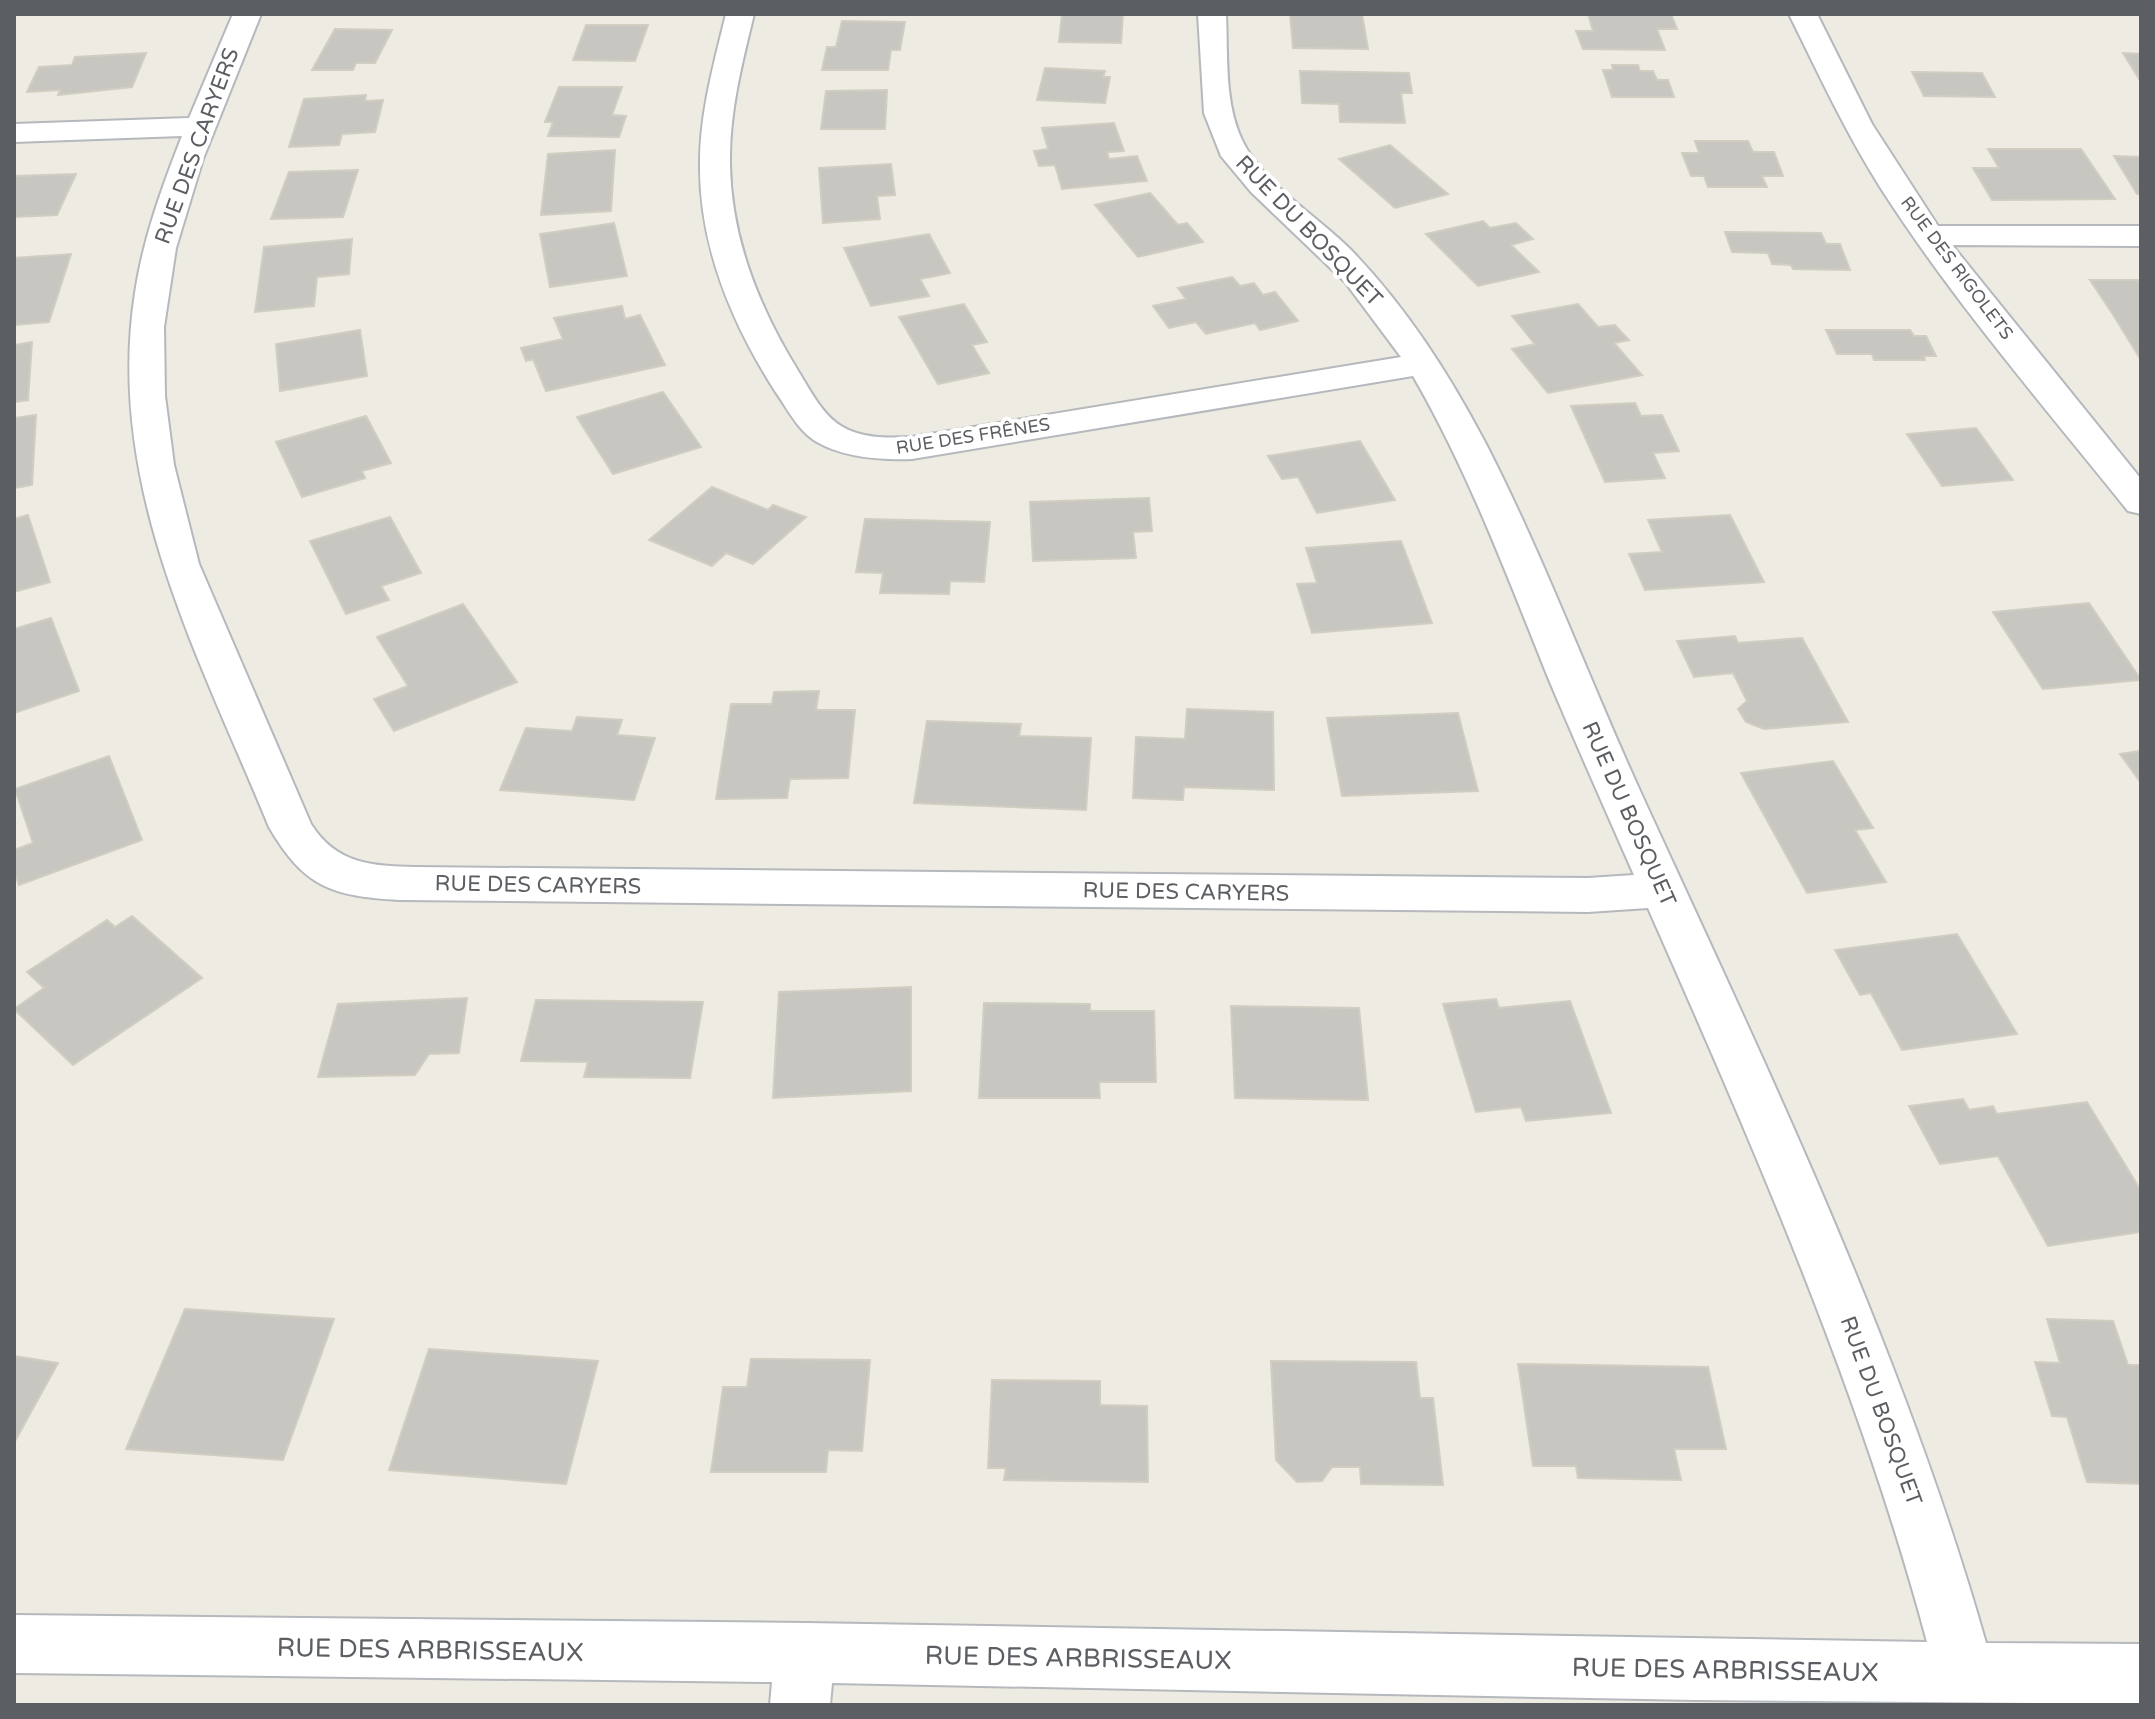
<svg xmlns="http://www.w3.org/2000/svg" width="2155" height="1719" font-family="'Varela Round',sans-serif">
	<rect width="100%" height="100%" fill="#edebe2"/>
	<path fill="#c8c6c0" stroke="#d1cdc1" stroke-width="2" d="M1062 14H1123L1121 43 1059 42Z
		M1290 14H1362L1368 49 1293 48Z
		M1588 14H1671L1677 29H1657L1665 50 1583 49 1576 31H1593Z
		M842 21 905 22 900 50H891L888 70H822L827 47H836Z
		M586 25H648L635 61 573 60Z
		M335 29 392 30 375 63H356L353 70H312Z
		M146 53 132 87 58 95 60 90 27 92 39 67 72 65 75 57Z
		M2123 53 2141 54V82Z
		M1612 65H1638L1640 71H1653L1657 80H1668L1674 97H1612L1603 70H1613Z
		M1045 68 1105 71 1103 77H1110L1105 103 1037 100Z
		M1300 71 1409 73 1412 93H1401L1405 123 1340 122 1339 104 1302 103Z
		M1912 72 1982 73 1995 97 1924 96Z
		M559 87H622L612 115 626 116 619 137 548 136 553 122H545Z
		M887 90 885 129H821L826 91Z
		M366 95 365 101 383 100 375 132 342 134 339 145 289 147 304 99Z
		M1114 123 1124 151 1107 152 1109 159 1137 156 1147 181 1062 189 1055 165 1039 166 1034 151 1048 149 1042 128Z
		M1695 141H1748L1753 152H1774L1783 176H1762L1767 187H1708L1704 176H1691L1682 153H1699Z
		M1390 145 1448 194 1395 208 1339 159Z
		M1988 149H2081L2115 199 1992 200 1973 168H1999Z
		M615 150 611 211 541 215 548 154Z
		M2114 156 2141 157V194H2137Z
		M891 164 895 195 877 196 880 219 823 223 819 168Z
		M358 170 343 217 271 219 289 172Z
		M76 174 57 215 14 217V176Z
		M1150 193 1178 225 1187 223 1203 242 1138 257 1095 205Z
		M1483 221 1490 228 1516 223 1533 239 1511 245 1539 272 1478 286 1426 234Z
		M614 223 627 276 550 287 540 234Z
		M1725 232 1821 233 1826 244H1840L1850 270 1793 269 1791 265 1772 264 1768 253 1732 252Z
		M929 234 950 273 920 279 929 296 871 306 844 248Z
		M352 239 349 274 317 277 314 306 255 312 264 247Z
		M71 254 49 322 14 325V258Z
		M1232 277 1240 286 1254 283 1263 295 1275 292 1298 321 1260 330 1255 323 1206 334 1196 322 1169 328 1153 306 1186 299 1178 288Z
		M2090 280H2141V360L2112 313Z
		M964 304 987 342 972 345 989 373 938 384 899 317Z
		M1578 304 1598 327 1615 325 1629 340 1614 343 1642 375 1548 393 1512 349 1535 344 1512 316Z
		M622 306 625 319 640 315 665 365 546 391 533 359 526 361 521 348 563 339 554 318Z
		M360 330 367 376 280 391 276 344Z
		M1826 330H1910L1914 336H1926L1936 356H1924L1925 360H1874L1872 354H1837Z
		M32 342 28 400 14 402V345Z
		M663 392 701 447 613 474 577 417Z
		M1635 403 1641 416 1662 415 1679 451 1653 453 1665 478 1605 482 1571 406Z
		M36 415 32 485 14 488V418Z
		M366 416 391 463 362 471 365 478 302 497 276 442Z
		M1976 428 2013 480 1942 486 1907 434Z
		M1360 441 1395 500 1317 513 1298 477 1282 479 1268 456Z
		M712 487 768 510 773 505 806 517 753 564 726 553 712 566 649 540Z
		M1149 498 1152 531 1133 532 1136 558 1033 561 1030 502Z
		M28 515 50 582 14 592V519Z
		M1730 515 1764 582 1645 590 1629 554 1662 552 1648 520Z
		M390 517 421 573 381 586 389 600 346 614 310 541Z
		M865 519 990 522 984 582 950 581 949 594 880 593 883 573 856 572Z
		M1401 541 1432 623 1312 633 1297 584 1317 583 1306 548Z
		M2089 603 2141 680 2043 689 1993 612Z
		M463 604 517 682 394 731 374 699 408 686 377 637Z
		M51 618 79 691 14 713V629Z
		M1735 636 1738 643 1802 638 1848 722 1764 729 1746 722 1738 709 1747 701 1733 673 1694 677 1677 641Z
		M819 691 816 710H855L848 778 790 779 787 798 716 799 731 704H772L774 692Z
		M1187 709 1273 712 1274 790 1184 787 1183 800 1133 798 1136 737 1185 739Z
		M1458 713 1478 791 1342 796 1327 718Z
		M577 717 622 720 617 735 655 738 634 800 500 790 526 728 572 731Z
		M927 721 1021 724 1019 736 1091 738 1086 810 914 803Z
		M2141 751V783L2120 754Z
		M109 756 142 840 19 885 14 871V850L33 843 15 789Z
		M1833 761 1873 828 1855 830 1886 882 1807 893 1741 773Z
		M132 916 202 978 73 1065 14 1009 44 988 27 972 107 920 115 927Z
		M1957 934 2017 1034 1902 1050 1871 993 1860 995 1835 950Z
		M911 987V1091L773 1098 779 992Z
		M467 998 459 1053 429 1054 415 1075 318 1077 338 1004Z
		M1496 999 1499 1008 1570 1001 1611 1113 1526 1121 1521 1107 1476 1112 1443 1004Z
		M536 1000 703 1002 690 1078 584 1077 588 1062 521 1061Z
		M984 1003 1090 1004V1011H1154L1156 1082H1099L1100 1098H979Z
		M1231 1006 1359 1008 1368 1100 1235 1098Z
		M1963 1099 1969 1110 1993 1106 1997 1114 2087 1102 2141 1191V1232L2048 1246 1998 1156 1940 1164 1909 1106Z
		M185 1309 334 1319 283 1460 126 1449Z
		M2047 1319 2113 1321 2128 1365H2141V1484L2087 1482 2067 1417 2052 1416 2035 1362 2060 1363Z
		M429 1349 598 1361 566 1484 389 1470Z
		M14 1356 58 1363 14 1443Z
		M751 1359 870 1360 862 1451 828 1450 826 1472H711L723 1387H747Z
		M1271 1361 1416 1362 1420 1398H1433L1443 1485 1361 1484 1360 1467H1332L1322 1481 1297 1482 1276 1460Z
		M1518 1364 1708 1367 1726 1449H1674L1681 1480 1578 1478 1576 1466H1533Z
		M992 1380 1100 1381V1405L1147 1406 1148 1482 1004 1480 1006 1468H988Z"/>
	<g fill="none" stroke-linecap="round" stroke-linejoin="round">
		<g stroke="#b5b8bc" stroke-width="4">
			<path id="minor" d="M233 14H261L203 159 176 248 164 327 165 396 174 465 199 564 311 824C336 864 372 866 415 867L1588 878 1634 875C1605 809 1575 742 1547 675 1506 573 1468 471 1413 376L912 459C881 460 845 458 817 442 798 431 787 408 775 391 731 322 699 246 700 163 700 113 714 63 726 14H754C742 63 729 113 730 164 731 240 760 310 800 374 811 392 823 415 841 426 862 439 888 438 912 437L1401 357 1345 282 1251 192 1221 156 1204 113 1198 14H1226C1228 55 1224 102 1242 140 1264 186 1317 215 1351 250 1407 308 1449 374 1486 444 1546 561 1591 685 1646 804 1772 1078 1903 1352 1986 1643L2141 1644V1704L1695 1700 832 1683 830 1705H770L772 1682 14 1673V1615L805 1623 1927 1642C1859 1388 1754 1148 1648 908L1588 912 399 900C331 896 304 887 269 827 199 656 105 485 135 293 143 239 162 187 182 136L14 142V124L189 118Z
				M1789 14H1817L1872 124 1938 226H2141V246L1952 245 2141 479V514L2128 511C2043 405 1953 301 1880 187 1845 131 1818 73 1789 14Z"/>
		</g>
		<use href="#minor" fill="#fff" fill-rule="evenodd"/>
	</g>
	<g text-anchor="middle" dominant-baseline="central" stroke-width="8" stroke-linejoin="round" paint-order="stroke">
		<g font-size="18" fill="#5b5e63" stroke="#fff">
			<text transform="translate(1957 268) rotate(53)">RUE DES RIGOLETS</text>
			<text transform="translate(973 436) rotate(-9)">RUE DES FRÊNES</text>
		</g>
		<g font-size="22" fill="#5b5e63" stroke="#fff">
			<text transform="translate(197 146) rotate(-70)">RUE DES CARYERS</text>
			<text transform="translate(1309 231) rotate(46)">RUE DU BOSQUET</text>
			<text transform="translate(1629 814) rotate(66)">RUE DU BOSQUET</text>
			<text transform="translate(538 885) rotate(1)">RUE DES CARYERS</text>
			<text transform="translate(1186 892) rotate(1)">RUE DES CARYERS</text>
			<text transform="translate(1881 1411) rotate(70)">RUE DU BOSQUET</text>
		</g>
		<g font-size="26" fill="#5b5e63" stroke="#fff">
			<text transform="translate(430 1650) rotate(1)">RUE DES ARBRISSEAUX</text>
			<text transform="translate(1078 1658) rotate(1)">RUE DES ARBRISSEAUX</text>
			<text transform="translate(1725 1670) rotate(1)">RUE DES ARBRISSEAUX</text>
		</g>
	</g>
	<rect width="2155" height="1719" fill="none" stroke="#5b5e63" stroke-width="32"/>
</svg>
